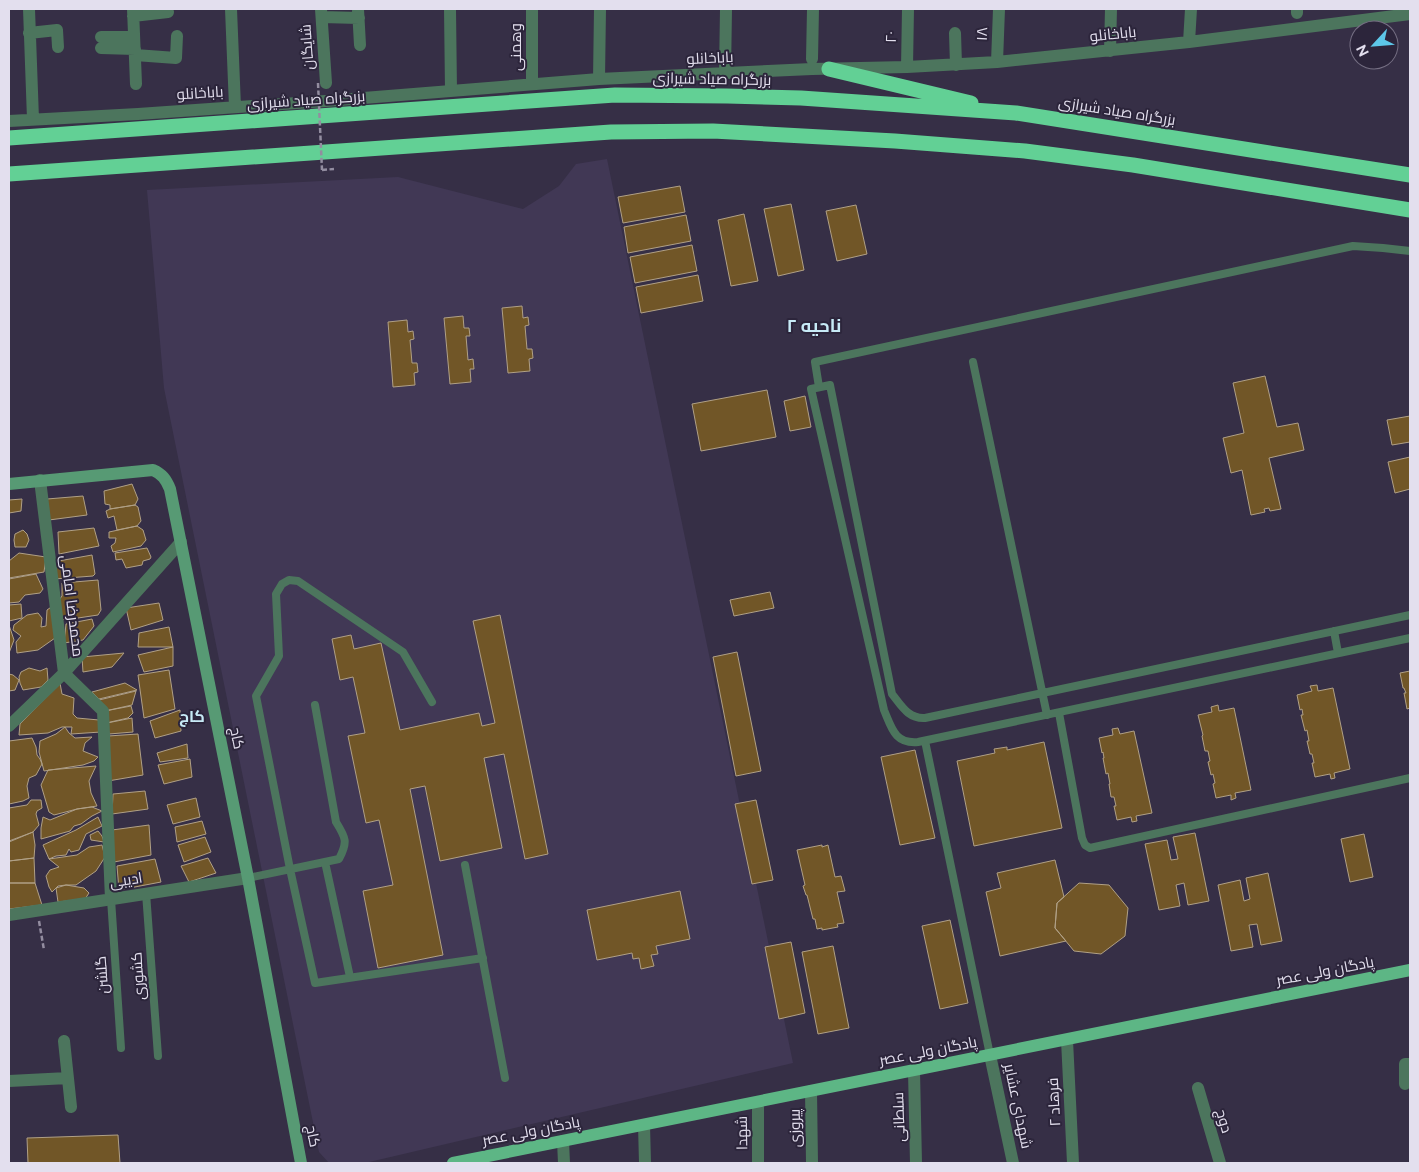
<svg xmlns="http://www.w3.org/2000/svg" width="1419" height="1172" font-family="Raleway,Cairo,sans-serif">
	<rect width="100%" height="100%" fill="#362f46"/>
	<path fill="#413855" d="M607 159 793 1063 365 1163H329L319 1152 164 388 147 190 398 177 523 209 559 186 576 164Z"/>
	<path fill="#715627" stroke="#b0a086" d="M680 186 685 212 623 223 618 197Z
		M791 204 804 270 778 276 764 209Z
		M856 205 867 254 837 261 826 211Z
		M744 214 758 281 731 286 718 220Z
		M686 215 691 241 628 253 624 227Z
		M692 245 697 271 635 283 630 257Z
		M698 275 703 301 641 313 636 287Z
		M522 306 523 318 528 317 529 325 525 326 527 349H532L533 358 529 359 530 371 508 373 502 308Z
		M463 316 464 328H469L470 336H466L468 360 473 359 474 369H470L471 382 450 384 444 318Z
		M407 320 408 332 413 331 414 339 410 340 412 363H417L418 372 414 373 415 385 393 387 388 322Z
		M1265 376 1277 427 1298 423 1304 450 1269 458 1281 509 1270 511 1269 508 1264 509 1265 512 1251 515 1242 470 1231 473 1223 438 1244 433 1233 383Z
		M767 390 776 437 701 451 692 404Z
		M805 396 811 427 790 431 784 401Z
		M1410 416V442L1392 445 1387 420Z
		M1410 457V489L1395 493 1388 462Z
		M132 484 138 499 135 505 110 509V505L105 504 104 491Z
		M83 496 87 515 49 520 47 499Z
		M22 499 21 511 9 513V500Z
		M135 505 138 507 141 521 137 526 117 530 114 516 108 518 106 511 110 509Z
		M137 526 143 530 146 540 141 546 113 552 111 546 115 543 116 538H109V532Z
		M94 528 99 546 59 554 58 532Z
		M23 530 27 534 29 540 26 547H15L14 540 15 534Z
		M147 548 151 557 150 559 143 561 142 565 126 568 122 559 116 560 115 553Z
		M19 553 46 557 44 572 9 578V561Z
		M92 555 95 574 93 576 54 579 53 562Z
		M36 574 43 589 40 593 25 595 19 602 9 603V579Z
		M98 580 101 610 98 615 78 618 60 620 59 600 62 596V583Z
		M770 592 774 608 734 616 730 600Z
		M159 603 163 620 131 630 126 608Z
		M21 604 22 618 9 621V605Z
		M54 605 55 638 38 650 17 653 16 642 21 636 13 630 14 625 27 615 38 613 42 618 41 627 46 626 47 610Z
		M500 615 548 854 525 859 504 754 484 758 502 848 440 861 425 786 410 789 443 955 378 968 363 891 393 885 379 820 366 823 348 736 365 733 353 677 340 680 332 639 351 635 354 649 381 643 400 730 479 713 482 726 495 723 473 621Z
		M92 619 94 626 83 640 64 643 66 624Z
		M9 625 14 640 9 653Z
		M169 627 173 647H138L139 633Z
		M173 647V666L144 672 138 655Z
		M737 652 761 771 736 776 713 657Z
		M124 653 112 667 83 672 82 657Z
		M29 668 40 671 47 668 48 680 41 687 23 690 20 683 19 677 21 672Z
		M169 670 175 709 144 718 138 675Z
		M1410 671V711V708L1407 709 1404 693H1406L1404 688H1403L1400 673Z
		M9 674 13 675 19 680 15 690 9 691Z
		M60 683 62 694 74 698 73 714 77 718 99 720 101 732 71 734 72 727H62L48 733 19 735 20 724Z
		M125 683 137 690 99 699 92 692Z
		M1317 685 1318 691 1333 688 1350 769 1334 773 1335 778 1331 779 1330 774 1315 777 1312 763H1314L1312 754H1310L1307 741H1309L1307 730 1305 731 1301 715H1303L1302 709 1300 710 1297 695 1312 691 1310 686Z
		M136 691 132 705 105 711 99 700Z
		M1218 705 1219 711 1234 708 1251 790 1235 793 1236 798 1231 800V795L1216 798 1213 784 1215 783 1213 774 1211 775 1208 762 1210 761 1208 751H1205L1202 736 1203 735 1198 715 1212 712 1211 707Z
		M131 706 133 713 128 718 106 723 105 711Z
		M180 710 181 731 155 738 150 721Z
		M132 718 133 732 109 734 107 723Z
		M65 727 69 733 75 738 92 737 85 743 83 751 98 757 94 761 83 765 44 771 39 752 40 741 56 734Z
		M1118 728 1120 734 1134 731 1152 813 1136 816 1137 821 1132 822 1131 817 1117 820 1114 806H1116L1114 797H1111L1109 784H1110L1108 773 1106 774 1103 758H1104L1103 752 1102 753 1099 738 1113 735 1112 729Z
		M138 734 143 775 108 781V736Z
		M32 738 36 747 37 755 40 759 42 764 36 775 29 778 27 786 29 798 23 801 9 804V741Z
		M1044 742 1062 828 974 846 957 761 995 753 994 749 1007 747V750Z
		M187 744 188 758 160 762 157 753Z
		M915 750 935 838 900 845 881 757Z
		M190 759 192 777 164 784 158 765Z
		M96 766 89 781 91 793 97 806 77 809 54 815 49 812 41 785 48 770Z
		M145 791 148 809 112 814 113 794Z
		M196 798 200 817 173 824 167 805Z
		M31 800H41L42 808 37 811 36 814 39 825 33 832 9 841V808L27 805Z
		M756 800 773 880 752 884 735 804Z
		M92 807 102 811 92 816 81 824 74 826 70 831 41 839V828L43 817 50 820 77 809Z
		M98 817 102 826 86 834 79 850 71 852 69 849 66 855 56 856 49 859 43 845 76 830Z
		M202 821 206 834 177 842 175 827Z
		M149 825 151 855 114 862 112 830Z
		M98 831 102 836 104 842 91 840 90 835Z
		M33 832 35 845 34 858 9 861V842Z
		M1195 833 1209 901 1188 905 1184 883 1176 885 1180 906 1159 910 1145 844 1167 840 1171 860 1178 859 1173 837Z
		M1364 834 1373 877 1350 882 1341 839Z
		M205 837 211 852 184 862 178 845Z
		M102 845 105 857 96 871 76 885H66L58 886 52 892 49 887 46 876 50 870 59 867 49 859 77 855 89 847Z
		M822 845V847L828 845 835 877 841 876 845 891 837 892 844 923 837 924 838 927 822 930V928L817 929 815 919H813L807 895H806L803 886 805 885 797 850Z
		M34 858 35 883H9V861Z
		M208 858 216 873 189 882 181 866Z
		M155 859 161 882 119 890 117 866Z
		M1055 860 1064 897 1057 903 1055 928 1066 941 1000 956 986 892 1001 888 997 873Z
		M1268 873 1282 941 1261 945 1257 924 1249 925 1253 947 1231 951 1218 885 1240 880 1244 901 1250 899 1246 878Z
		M9 883H35L42 905 9 909Z
		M1079 883 1109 885 1128 908 1125 936 1101 954 1074 951 1055 928 1057 903Z
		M66 885 84 888 89 893 85 899 58 902 56 888Z
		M680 891 690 939 656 946 658 954 651 955 654 966 641 969 639 958 633 959 632 953 597 960 587 910Z
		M950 920 968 1003 940 1009 922 926Z
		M791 942 805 1013 779 1019 765 947Z
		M833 946 849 1028 818 1034 802 952Z
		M118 1135 120 1163H28L27 1138Z"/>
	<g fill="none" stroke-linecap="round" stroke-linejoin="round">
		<path stroke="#938da0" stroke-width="2.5" stroke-dasharray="5 2.5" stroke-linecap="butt" d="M322 170 334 169
			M39 921 44 950"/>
		<path stroke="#4c755d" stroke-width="8" d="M973 362 1047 715
			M819 387 815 362 1353 246 1383 248 1410 251
			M1410 615 925 718C908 719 901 705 892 694L830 385 811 389 884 710C892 729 895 744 918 742L1410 638
			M1334 631 1338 653
			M432 702 403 652 298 581 289 580 282 584 276 594 279 656 256 696 290 869 315 983 483 958
			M1059 713 1082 838 1085 845 1090 848 1410 778
			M925 741 990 1055
			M325 862 350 977
			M465 865 505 1078
			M248 878 339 859C348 842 346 838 336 822L315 705
			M146 893 158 1056
			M111 899 121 1048"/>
		<path stroke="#4c755d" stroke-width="12" d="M29 9 33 119
			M133 9 136 84
			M231 9 235 107
			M321 9 326 83
			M358 9 360 45
			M450 9 451 91
			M532 9V84
			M1297 13V9
			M133 16 168 12
			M322 17 359 18
			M29 33 57 30 58 47
			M955 33 956 65
			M101 37H134
			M1189 42 1191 9
			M101 48 135 49
			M1110 51 1111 9
			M135 55 176 58 177 36
			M812 59 813 9
			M997 62 999 9
			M907 67 908 9
			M725 74 726 9
			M599 79 600 9
			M9 121 138 114 326 101 599 79 812 69 907 67 997 62 1189 42 1410 14
			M40 480 64 673 103 711 111 899
			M9 726 64 673 181 542
			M9 915 248 878
			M1067 1040 1073 1163
			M64 1041 71 1107
			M990 1055 1013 1163
			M914 1071 916 1163
			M9 1081 68 1078
			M1405 1084V1064H1410
			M1198 1088 1220 1163
			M811 1091 812 1163
			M758 1102V1163
			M644 1125 645 1163
			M563 1141 564 1163"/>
		<path stroke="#579a74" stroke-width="12" d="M9 484 153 470C162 474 166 479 170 489L248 878 301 1163"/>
		<path stroke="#5db685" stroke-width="12" d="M453 1163 1410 970"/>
		<path stroke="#62d095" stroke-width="15" d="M829 69 971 103
			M9 138 615 95 727 96 801 98 1016 113 1410 175
			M9 174 611 132 713 131 895 141 1025 151 1133 165 1410 210"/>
		<path stroke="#938da0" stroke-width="2.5" stroke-dasharray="5 2.5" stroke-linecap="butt" d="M318 83 322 170"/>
	</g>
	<g text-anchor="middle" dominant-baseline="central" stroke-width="4" stroke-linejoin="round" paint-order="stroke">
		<g font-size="15" fill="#e3dfee" stroke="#2c253b">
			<text transform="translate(982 34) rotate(-87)">۱۸</text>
			<text transform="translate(1113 34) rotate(-6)">باباخانلو</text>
			<text transform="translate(891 37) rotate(-88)">۲۰</text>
			<text transform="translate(307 47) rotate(-94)">شایگان</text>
			<text transform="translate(516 47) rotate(-90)">وهمنی</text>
			<text transform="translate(710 58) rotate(-3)">باباخانلو</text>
			<text transform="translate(712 79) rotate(1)">بزرگراه صیاد شیرازی</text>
			<text transform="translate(200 93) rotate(-4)">باباخانلو</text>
			<text transform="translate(306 100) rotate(-4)">بزرگراه صیاد شیرازی</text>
			<text transform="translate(1117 111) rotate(9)">بزرگراه صیاد شیرازی</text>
			<text transform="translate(72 606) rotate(83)">محمدرضا امامی</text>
			<text transform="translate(237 738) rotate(79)">کاج</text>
			<text transform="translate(126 880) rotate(-9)">ادیبی</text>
			<text transform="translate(1325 971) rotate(-11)">پادگان ولی عصر</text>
			<text transform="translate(102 975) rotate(-94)">گلشن</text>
			<text transform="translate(138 976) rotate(-94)">کشوری</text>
			<text transform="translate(928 1051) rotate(-11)">پادگان ولی عصر</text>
			<text transform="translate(1054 1102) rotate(-93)">فرهاد ۲</text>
			<text transform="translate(1018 1106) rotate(78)">شهدای عشایر</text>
			<text transform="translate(899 1117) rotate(-92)">سلطانی</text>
			<text transform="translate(1224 1121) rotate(74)">دوج</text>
			<text transform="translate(795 1128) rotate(-91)">پیروزی</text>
			<text transform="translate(531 1131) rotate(-11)">پادگان ولی عصر</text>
			<text transform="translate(742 1133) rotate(-91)">شهدا</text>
			<text transform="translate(313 1136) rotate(79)">کاج</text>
		</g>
		<g font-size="16" font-weight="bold" fill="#c7eaf6" stroke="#2c253b">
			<text x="192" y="716">کاج</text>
		</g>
		<g font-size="18" font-weight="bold" fill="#c7eaf6" stroke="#2c253b">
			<text x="814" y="325">ناحیه ۲</text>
		</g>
	</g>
	<rect width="1419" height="1172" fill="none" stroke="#e3dfee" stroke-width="20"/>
	<g transform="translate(1374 45) rotate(244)"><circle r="24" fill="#2c253b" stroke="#756f83"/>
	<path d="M0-4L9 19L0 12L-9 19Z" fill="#5dc7e8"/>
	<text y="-8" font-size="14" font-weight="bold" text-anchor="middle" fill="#e3dfee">N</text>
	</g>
</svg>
